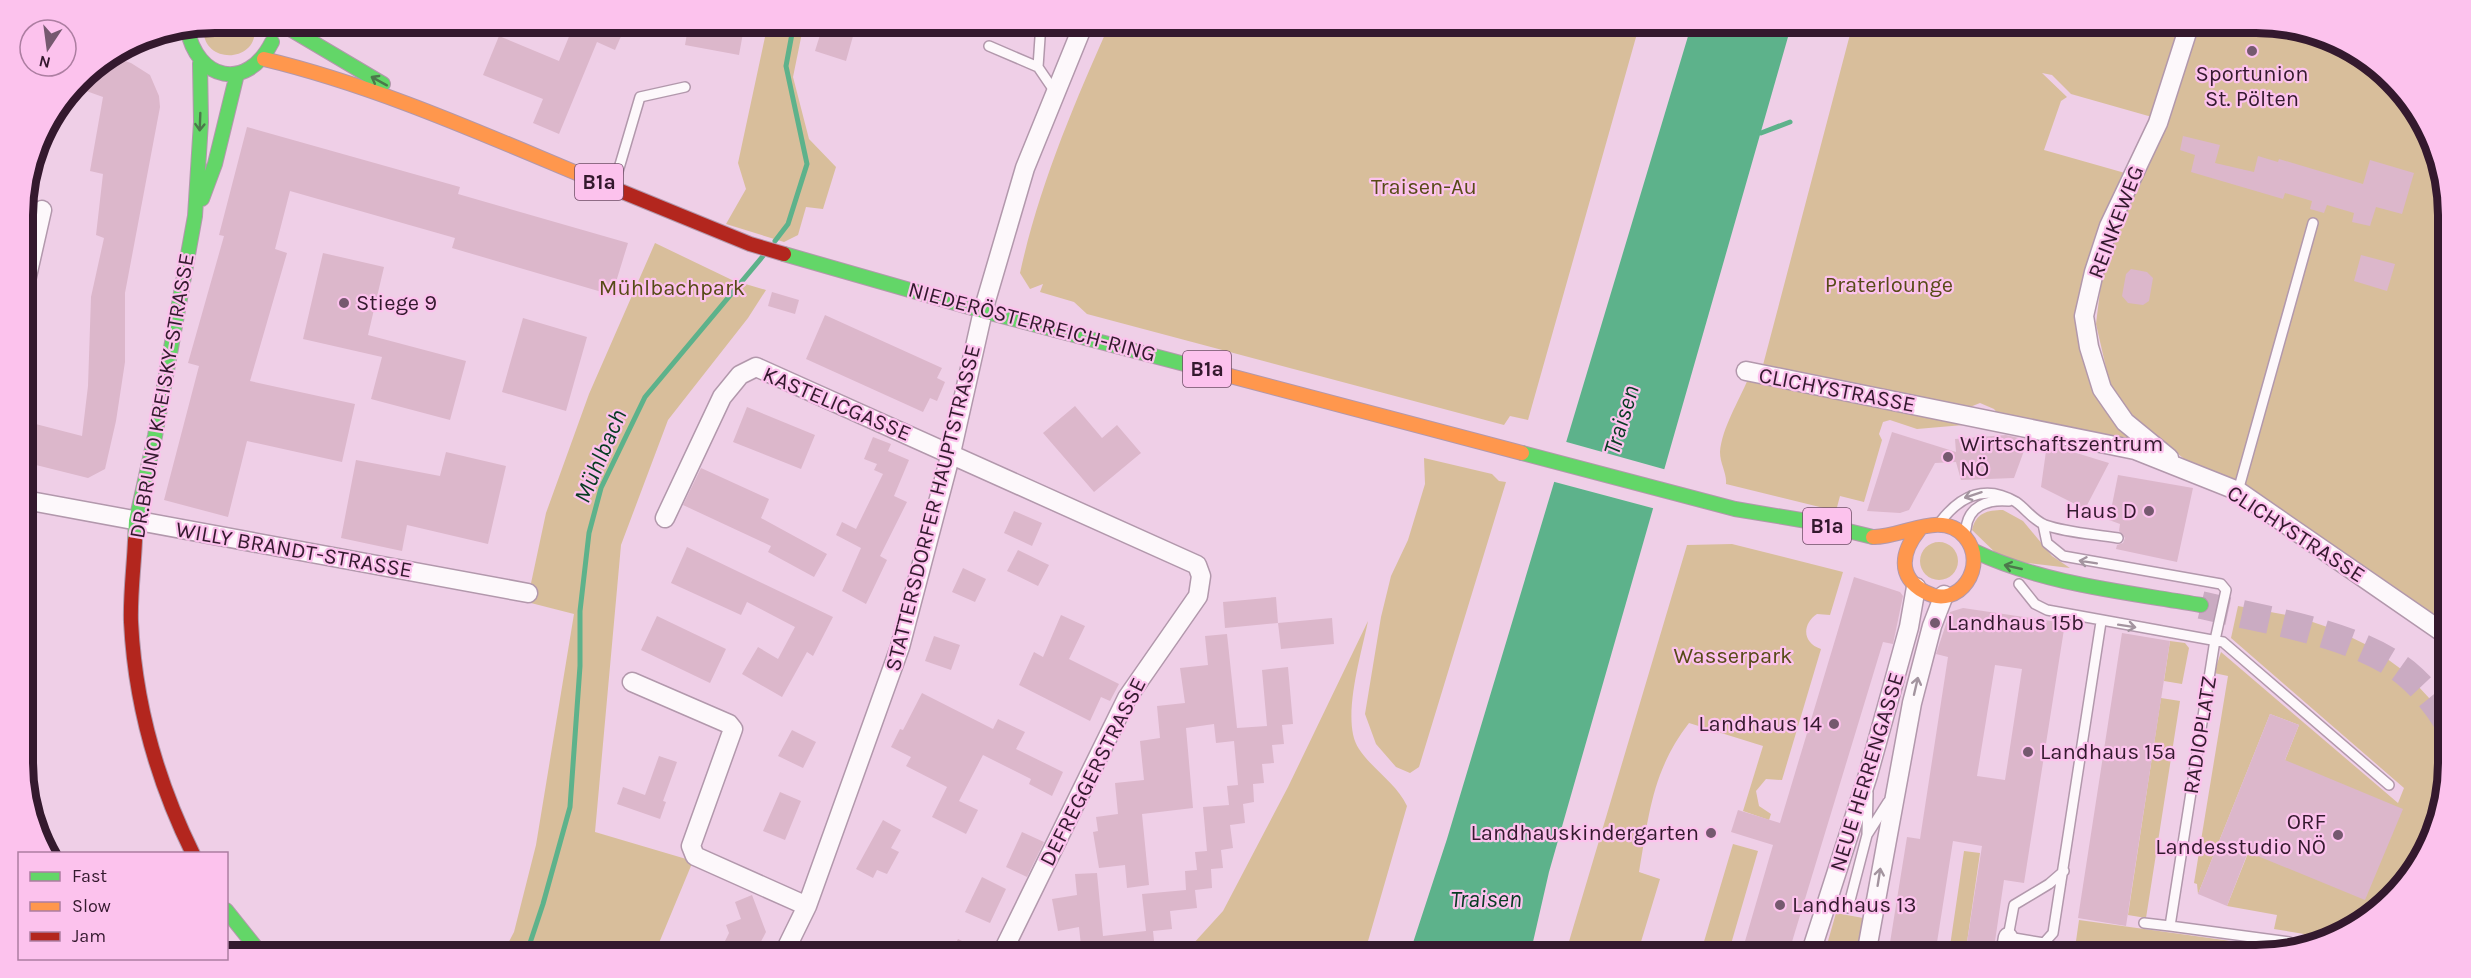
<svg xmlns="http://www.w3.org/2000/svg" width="2471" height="978" font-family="Karla,sans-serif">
	<rect width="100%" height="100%" fill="#efcfe7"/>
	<path fill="#d8be9b" d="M215 23H254C263 65 198 66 204 25Z
		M768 23H804L793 77 809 139 836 167 823 209 806 207 798 235 784 242 726 224 746 189 738 163Z
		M1110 23H1640L1528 420 1510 416 1504 425 1087 314 1074 302 1040 292 1043 284 1030 289 1020 273C1039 186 1074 104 1110 23Z
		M1853 23H2182L2152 117 2071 94 2052 75 2042 73 2067 97 2061 101 2044 150 2125 173 2079 333 2133 436 2130 442 1998 414 1994 409 1980 403 1970 407 1763 365Z
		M2185 23H2256L2318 33 2363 55 2408 98 2447 190 2448 629 2192 465 2155 436 2123 406 2110 385 2096 324 2102 274Z
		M655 243 732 280 766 290 748 318 668 420 621 545 595 832 693 861 654 955H502L514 932 536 845 574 614 527 602 546 513 589 394Z
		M1748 379 1975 424 1917 429 1890 420 1883 422 1879 434 1882 440 1864 502 1840 496 1836 511 1726 484C1727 473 1720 464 1720 452 1722 428 1739 401 1748 379Z
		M1424 458 1492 474 1499 481 1506 482 1419 767 1410 773 1396 767 1376 744 1365 714 1381 617 1391 576 1408 540 1425 484Z
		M2003 510 2023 521 2052 556 2070 568 2003 560 1972 530C1976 513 1987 510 2003 510Z
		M1920 561a19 19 0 1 1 38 0a19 19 0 1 1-38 0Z
		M1732 544 1843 572 1830 615 1817 614C1802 624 1802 643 1821 649L1782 780 1766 779 1756 791 1759 806 1771 814 1769 820 1743 811 1763 746 1689 723C1652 771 1649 815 1639 872L1660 879 1637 955H1565L1687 545Z
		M2238 606 2298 617 2336 630 2371 647 2405 672 2442 712 2448 727V763L2438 825 2409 880 2373 916 2318 945 2299 949 2304 934 2274 929 2277 915 2227 906 2299 725 2270 714 2198 894 2197 884 2194 883 2228 676 2214 673 2221 652 2398 803 2404 788 2231 638Z
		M1368 621C1362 652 1340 722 1359 749 1373 770 1397 784 1407 806L1364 955H1183L1223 911 1288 787Z
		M2170 641 2185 643 2189 648 2182 684 2164 681Z
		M2161 698 2180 701 2146 918 2128 915Z
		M1733 844 1758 851 1731 944H1717L1707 955H1700Z
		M1964 851 1980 853 1966 949 1950 946Z
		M1836 913 1863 918 1857 955H1824Z
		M2079 920 2282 948 2280 953 2268 955H2074Z"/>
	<path fill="#5db28b" d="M1692 23H1792L1549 872 1530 955H1409L1447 839Z"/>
	<path fill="#efcfe7" d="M1563 441 1667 470 1656 509 1551 481Z"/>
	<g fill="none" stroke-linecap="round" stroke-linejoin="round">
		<path stroke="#5db28b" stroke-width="5" d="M1761 133 1790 122
			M775 241 788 224 807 164 786 66 794 23
			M526 955 543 904 570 807 580 666V611L589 533 601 488 645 397 763 256"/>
	</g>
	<path fill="#dcb7cb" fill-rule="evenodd" d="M575 22H612L620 25 622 34 615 50 597 42 559 134 533 123 543 99 483 75 499 36 559 61Z
		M689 22H745L739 55 685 45Z
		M824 22H857L846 61 815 51Z
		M111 56 131 63 150 75 159 96 160 107 125 293V362L116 421 105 469 88 478 24 462V421L82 436 88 386 91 297 104 238 96 235 103 174 90 171 103 97 75 87 88 71Z
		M247 127 460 187 458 194 628 243 612 295 452 248 455 238 290 191 275 249 287 253 250 381 355 404 342 462 247 441 228 517 164 500 199 366 188 363 224 236 219 235Z
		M2183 136 2220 145 2215 163 2254 172 2258 156 2278 162 2279 159 2363 184 2370 160 2414 173 2402 214 2376 207 2370 226 2352 222 2354 213 2327 205 2324 213 2310 209 2312 201 2285 193 2283 199 2191 172 2195 155 2180 150Z
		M323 253 384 267 368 335 466 361 450 420 371 399 382 357 303 339Z
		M2361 255 2395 264 2387 291 2354 281Z
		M2131 269 2147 272 2153 278 2149 301 2143 305 2128 303 2122 296 2126 274Z
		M772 292 799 300 795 314 768 306Z
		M825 315 942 368 937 378 945 382 937 401 930 398 923 412 806 359Z
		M523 318 587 337 566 411 502 392Z
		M1075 406 1102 438 1117 425 1141 453 1094 492 1043 433Z
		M747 407 815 435 801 469 733 442Z
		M1892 432 1956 452 1955 439 2006 435 2028 440 2014 478 1961 480 1956 462 1935 463 1909 510 1900 513 1867 511Z
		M873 437 891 444 888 451 909 460 894 496 907 502 880 556 887 560 866 604 842 591 861 548 836 535 842 522 856 529 883 474 874 470 877 464 864 459Z
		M2047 444 2109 463 2085 509 2041 487Z
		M446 452 506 466 488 544 407 525 402 551 341 538 356 460 440 476Z
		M701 468 769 499 761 518 827 554 814 577 768 552 771 546 683 505Z
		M2118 475 2193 488 2177 562 2116 549 2117 545 2123 543 2125 538 2119 531 2120 524 2109 520Z
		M1014 511 1042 523 1032 546 1004 533Z
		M687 547 833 617 813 656 807 652 782 697 742 674 758 647 778 659 795 627 747 602 741 615 671 583Z
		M1018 550 1049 565 1038 586 1007 571Z
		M963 568 986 579 975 602 952 592Z
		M1854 577 1900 592 1903 596 1893 644 1883 642 1788 955H1741L1773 845 1731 832 1738 810 1780 823Z
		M1276 597 1278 623 1225 628 1223 602Z
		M1963 608 2065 623 2024 883 2004 880 1993 955H1965L1982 846 1953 841 1935 955H1888L1907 837 1920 839 1948 657 1936 654 1950 612ZM1995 665 2022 669 2005 780 1977 776Z
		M1061 615 1085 626 1069 659 1119 684 1110 701 1101 697 1090 721 1019 685 1034 652 1043 657Z
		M657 616 726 649 710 683 641 650Z
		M1332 618 1334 644 1281 649 1278 623Z
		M2122 633 2170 641 2126 926 2078 918Z
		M1227 634 1237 728 1267 726 1262 670 1288 667 1293 724 1282 725 1284 744 1272 745 1274 763 1262 764 1264 783 1253 784 1254 802 1243 804 1245 823 1230 825 1233 848 1221 850 1223 868 1211 869 1212 888 1195 890 1197 908 1170 911 1172 929 1153 931 1155 950H1143V955H1082L1079 927 1058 931 1052 899 1077 895 1075 874 1097 873 1103 936 1146 931 1142 894 1186 890 1185 871 1197 870 1195 852 1207 851 1203 807 1229 805 1227 786 1238 785 1234 741 1216 743 1214 724 1186 728 1193 808 1142 814 1149 885 1127 888 1125 865 1099 868 1093 832 1098 831 1096 817 1118 814 1115 783 1144 780 1140 741 1160 738 1157 706 1185 703 1180 668 1208 665 1205 636Z
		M934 636 960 645 951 670 925 661Z
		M922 693 993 729 998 719 1025 732 1016 749 1063 772 1052 796 1029 784 1031 779 983 755 959 801 978 810 966 834 932 817 947 787 906 766 911 757 891 747 900 729 903 730Z
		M2270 714 2299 725 2285 760 2403 809 2365 900 2248 852 2227 906 2198 894Z
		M792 730 816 742 803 768 778 756Z
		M659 756 677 762 663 801 666 802 660 819 617 804 623 787 645 795Z
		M780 792 801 801 785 840 763 831Z
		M883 820 901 830 891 848 899 852 887 874 877 870 873 878 856 869Z
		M1022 832 1044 842 1027 877 1006 867Z
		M982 877 1006 889 990 923 965 912Z
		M752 895 766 932 754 955H738L722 947 729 933 726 925 741 919 735 902Z
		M958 939 990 955H950Z"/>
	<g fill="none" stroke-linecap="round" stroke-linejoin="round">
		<path stroke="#caabc2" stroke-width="28" stroke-dasharray="28 14" stroke-linecap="butt" d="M2201 605C2264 620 2354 632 2406 673 2423 687 2437 705 2448 723"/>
		<g stroke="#b298ac" stroke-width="12">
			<path id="lane" d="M989 46 1038 67 1055 92
				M1038 67 1041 23
				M614 185 640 97 685 87
				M2238 491 2313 223
				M1941 521C1961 495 1986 484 2016 502 2026 509 2033 520 2045 525 2068 533 2094 534 2118 538
				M2043 524 2047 543 2063 556 2221 584 2226 590 2215 640 2170 926 2289 942
				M1966 529C1968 506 1988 499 2009 501
				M2019 584 2035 604 2047 610 2223 642 2389 785
				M1867 835 1888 802
				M2064 871 2049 884 2014 905 2008 937 2044 943 2053 933 2101 622
				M1848 908 1867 835 1868 793
				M2144 923 2170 926"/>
		</g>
		<g stroke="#b298ac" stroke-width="21">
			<path id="street" d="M23 294 42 210
				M1746 371 2135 450 2238 491 2448 636
				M2169 458 2125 422 2102 389 2089 347 2084 316 2094 272 2109 226 2158 123 2190 23
				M25 500 528 593
				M665 518 722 397 740 375 756 367 1197 565 1201 576 1198 596 1127 698 1001 955
				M632 682 729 724 733 729 691 846 695 856 807 906
				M783 955 807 906 900 647 951 453 983 311 1025 168 1084 23
				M1810 955 1868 775 1909 627 1916 587
				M1866 955 1912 703 1932 626 1944 595
				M2005 955 2008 937"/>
		</g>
		<g stroke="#b298ac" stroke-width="16">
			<path id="fast" d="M280 23 383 84
				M187 28C197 81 247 92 272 42
				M202 199 215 164 237 74
				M784 254 983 311 1215 372
				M1522 453 1735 509 1807 521 1873 537
				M135 540 136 521 155 436 195 216 201 122 200 63
				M1974 551C2043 584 2126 592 2201 605
				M226 910 262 955"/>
		</g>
		<g stroke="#b298ac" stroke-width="16">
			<path id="slow" d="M264 59C377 86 485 135 591 179
				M1215 372 1522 453
				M1873 537C1902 538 1942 509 1965 537 1989 565 1959 611 1925 592 1896 576 1902 551 1919 530"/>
		</g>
		<g stroke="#b298ac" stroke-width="16">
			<path id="jam" d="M591 179 750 244 784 254
				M135 540C134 567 130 595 131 622 135 703 157 781 193 854"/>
		</g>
		<use href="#lane" stroke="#fdf8fb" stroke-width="9"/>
		<use href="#street" stroke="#fdf8fb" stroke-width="18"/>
		<use href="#fast" stroke="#63d668" stroke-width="14"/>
		<use href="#slow" stroke="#ff974d" stroke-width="14"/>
		<use href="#jam" stroke="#b3261e" stroke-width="14"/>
	</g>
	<defs><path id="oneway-shaft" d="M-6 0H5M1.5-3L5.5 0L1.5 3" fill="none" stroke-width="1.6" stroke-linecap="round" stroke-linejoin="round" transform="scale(1.5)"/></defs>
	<g stroke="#4c784b">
		<use href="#oneway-shaft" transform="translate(379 81) rotate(-151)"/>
		<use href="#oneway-shaft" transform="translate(200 122) rotate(92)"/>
		<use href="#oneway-shaft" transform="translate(2013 567) rotate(-167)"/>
	</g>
	<g stroke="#a3949f">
		<use href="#oneway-shaft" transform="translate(1973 495) rotate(162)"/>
		<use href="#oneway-shaft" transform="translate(2088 562) rotate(-171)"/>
		<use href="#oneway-shaft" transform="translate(2127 626) rotate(9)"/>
		<use href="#oneway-shaft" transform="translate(1916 686) rotate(-77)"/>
		<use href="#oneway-shaft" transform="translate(1879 877) rotate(-81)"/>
	</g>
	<g fill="#75596f" stroke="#fcc2ed" stroke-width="2">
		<circle cx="2252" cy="51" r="6"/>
		<circle cx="344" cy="303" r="6"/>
		<circle cx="1948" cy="457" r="6"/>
		<circle cx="2149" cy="511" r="6"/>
		<circle cx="1935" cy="623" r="6"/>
		<circle cx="1834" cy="724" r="6"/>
		<circle cx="2028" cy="752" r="6"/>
		<circle cx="1711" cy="833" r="6"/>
		<circle cx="2338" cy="835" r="6"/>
		<circle cx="1780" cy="905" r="6"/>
	</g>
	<g text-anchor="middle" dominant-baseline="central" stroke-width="4.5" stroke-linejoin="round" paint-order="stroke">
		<g fill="#fcc2ed" stroke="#704c67" stroke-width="1.5">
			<rect x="575" y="164" width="48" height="36" rx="4.5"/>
			<rect x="1183" y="351" width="48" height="36" rx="4.5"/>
			<rect x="1803" y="508" width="48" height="36" rx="4.5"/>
		</g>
		<g font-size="21" font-weight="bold" fill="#34192e">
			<text x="599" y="182">B1a</text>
			<text x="1207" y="369">B1a</text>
			<text x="1827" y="526">B1a</text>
		</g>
		<g font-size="22" fill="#34192e" stroke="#fcc2ed" text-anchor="start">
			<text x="2252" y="74" text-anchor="middle">Sportunion<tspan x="2252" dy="25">St. Pölten</tspan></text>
			<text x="356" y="303">Stiege 9</text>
			<text x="1960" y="444">Wirtschaftszentrum<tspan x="1960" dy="25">NÖ</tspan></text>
			<text x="2137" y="511" text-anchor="end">Haus D</text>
			<text x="1947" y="623">Landhaus 15b</text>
			<text x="1822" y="724" text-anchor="end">Landhaus 14</text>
			<text x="2040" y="752">Landhaus 15a</text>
			<text x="2326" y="822" text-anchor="end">ORF<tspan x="2326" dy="25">Landesstudio NÖ</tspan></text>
			<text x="1699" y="833" text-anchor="end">Landhauskindergarten</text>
			<text x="1792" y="905">Landhaus 13</text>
		</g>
		<g font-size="22" fill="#564a16" stroke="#fcc2ed">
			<text x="1424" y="187">Traisen-Au</text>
			<text x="1889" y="285">Praterlounge</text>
			<text x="672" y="288">Mühlbachpark</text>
			<text x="1733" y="656">Wasserpark</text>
		</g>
		<g font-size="22" fill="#34192e" stroke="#fcc2ed">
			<text transform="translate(2116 222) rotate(-69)">REINKEWEG</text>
			<text transform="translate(1032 322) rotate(15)">NIEDERÖSTERREICH-RING</text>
			<text transform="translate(1837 390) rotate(11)">CLICHYSTRASSE</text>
			<text transform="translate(162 396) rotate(-80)">DR.BRUNO KREISKY-STRASSE</text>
			<text transform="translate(837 404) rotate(23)">KASTELICGASSE</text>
			<text transform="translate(933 508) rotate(-76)">STATTERSDORFER HAUPTSTRASSE</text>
			<text transform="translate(2296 534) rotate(33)">CLICHYSTRASSE</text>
			<text transform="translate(294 550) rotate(10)">WILLY BRANDT-STRASSE</text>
			<text transform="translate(2200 735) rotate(-81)">RADIOPLATZ</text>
			<text transform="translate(1093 772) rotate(-63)">DEFREGGERSTRASSE</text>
			<text transform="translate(1867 772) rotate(-73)">NEUE HERRENGASSE</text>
		</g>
		<g font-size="24" font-style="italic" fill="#063b21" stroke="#fcc2ed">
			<text transform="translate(1621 420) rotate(-73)">Traisen</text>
			<text transform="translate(600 456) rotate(-67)">Mühlbach</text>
			<text x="1486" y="899">Traisen</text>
		</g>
	</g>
	<path d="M0 0H2471V978H0ZM215 33H2256A182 182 0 0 1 2438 215V763A182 182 0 0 1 2256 945H215A182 182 0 0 1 33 763V215A182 182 0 0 1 215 33Z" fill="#fcc2ed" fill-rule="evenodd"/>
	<path fill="none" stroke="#34192e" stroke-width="8" d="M215 33H2256A182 182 0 0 1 2438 215V763A182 182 0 0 1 2256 945H215A182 182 0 0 1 33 763V215A182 182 0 0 1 215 33Z"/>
	<rect x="18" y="852" width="210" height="108" fill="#fcc2ed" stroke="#ac7ea1" stroke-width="1.5"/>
	<rect x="30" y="872" width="30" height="9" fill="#63d668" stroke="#ac7ea1" stroke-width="1.5"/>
	<text x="72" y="882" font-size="18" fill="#34192e">Fast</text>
	<rect x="30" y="902" width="30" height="9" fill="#ff974d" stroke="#ac7ea1" stroke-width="1.5"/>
	<text x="72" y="912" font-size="18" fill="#34192e">Slow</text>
	<rect x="30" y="932" width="30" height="9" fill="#b3261e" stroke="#ac7ea1" stroke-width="1.5"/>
	<text x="72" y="942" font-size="18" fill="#34192e">Jam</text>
	<g transform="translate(48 48) rotate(193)"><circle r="28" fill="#fcc2ed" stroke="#ac7ea1" stroke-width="1.5"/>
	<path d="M0-4.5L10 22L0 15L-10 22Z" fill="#75596f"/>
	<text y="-9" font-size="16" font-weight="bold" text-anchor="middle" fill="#34192e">N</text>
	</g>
</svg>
